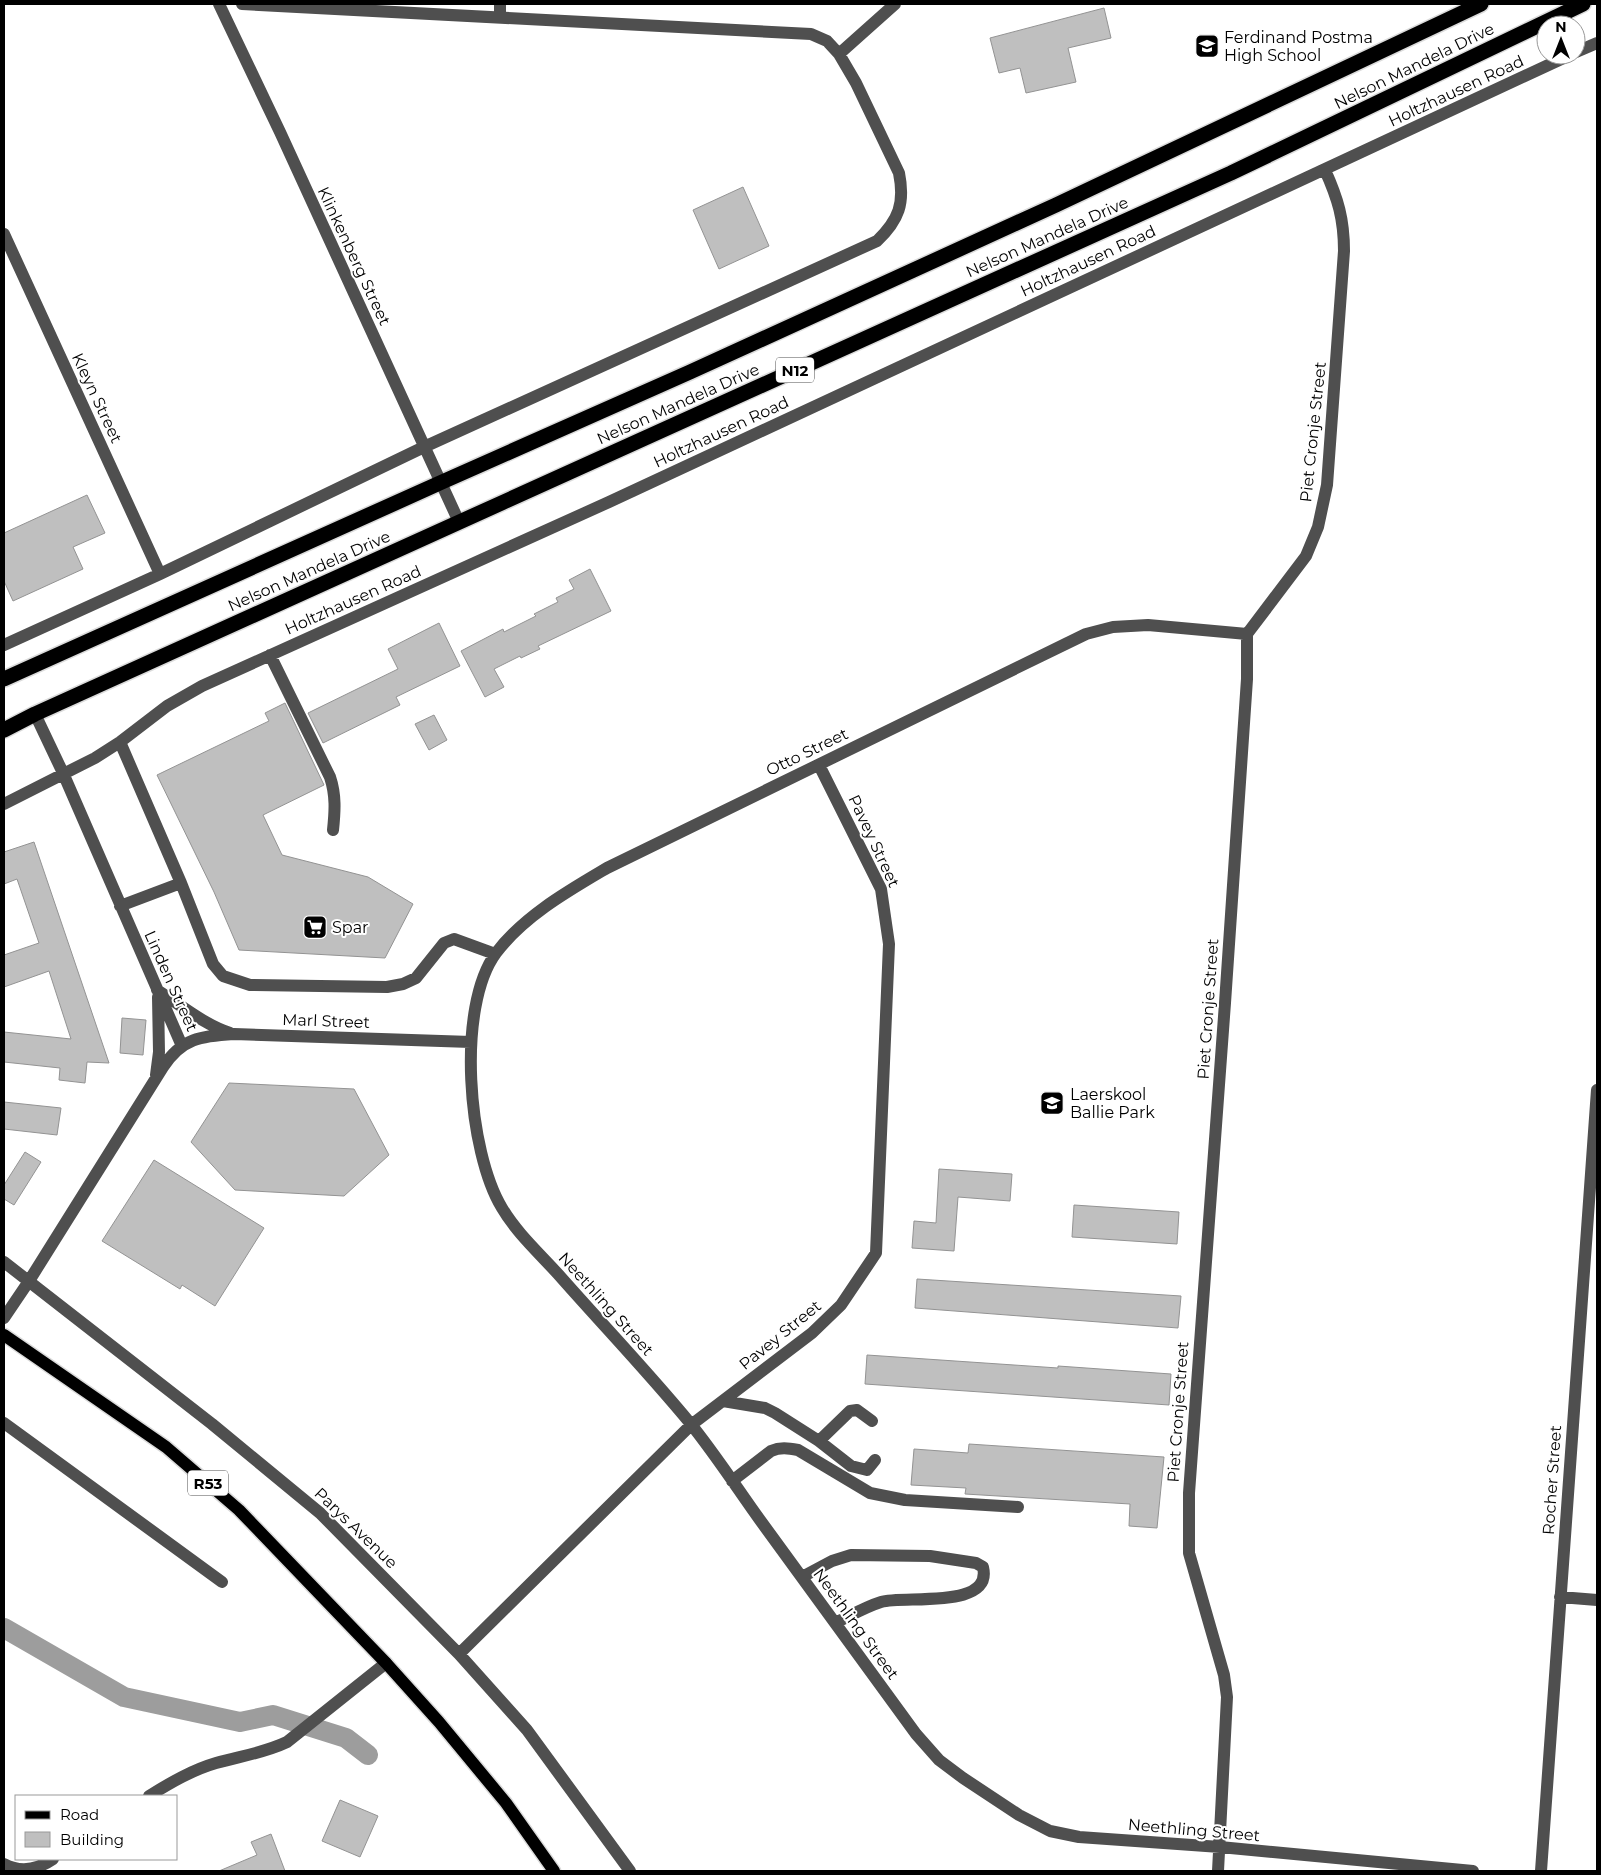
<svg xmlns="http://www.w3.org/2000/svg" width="1601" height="1875" font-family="Montserrat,sans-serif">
	<rect width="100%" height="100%" fill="#fff"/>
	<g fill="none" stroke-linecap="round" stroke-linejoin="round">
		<path stroke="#9d9d9d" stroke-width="20" d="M4 1628 124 1697 240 1722 273 1715 346 1738 368 1755"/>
	</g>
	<path fill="#bfbfbf" stroke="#939393" d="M1104 8 1111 38 1068 48 1076 82 1026 93 1020 68 999 73 990 38Z
		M743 187 769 246 719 269 693 210Z
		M87 495 105 533 73 547 83 569 13 601 4 581V533Z
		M590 569 611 611 538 646 540 649 521 658 520 656 494 669 504 687 485 697 461 651 503 629 504 632 536 616 534 614 558 602 556 598 574 589 569 580Z
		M439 623 460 666 396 697 400 705 323 743 308 713 398 669 388 649Z
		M285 703 324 785 263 815 282 855 368 877 413 904 385 958 239 950 214 892 157 775 269 721 265 713Z
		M434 715 447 740 429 750 415 724Z
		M34 842 109 1063 87 1062 85 1083 59 1080 60 1068 4 1062V1032L71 1039 49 971 4 987V955L39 943 17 879 4 884V852Z
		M122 1018 146 1020 143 1055 120 1053Z
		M229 1083 354 1089 389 1155 344 1196 235 1190 191 1142Z
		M4 1102 61 1108 57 1135 4 1129Z
		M25 1152 41 1162 14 1205 4 1199V1185Z
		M154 1160 264 1228 215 1306 182 1285 180 1289 102 1241Z
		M939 1169 1012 1174 1010 1201 958 1197 954 1251 912 1248 914 1221 936 1223Z
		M1074 1205 1179 1212 1177 1244 1072 1237Z
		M917 1279 1181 1296 1178 1328 915 1308Z
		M867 1355 1058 1368V1366L1171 1374 1169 1405 865 1384Z
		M969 1444 1164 1457 1157 1528 1129 1526 1130 1504 965 1494 966 1488 911 1485 914 1449 968 1453Z
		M340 1800 378 1816 360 1857 322 1841Z
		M271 1834 285 1871H219L257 1855 251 1842Z"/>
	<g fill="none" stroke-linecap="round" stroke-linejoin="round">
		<g stroke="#dbdbdb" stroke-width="15">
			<path id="major" d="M4 1335 166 1447 239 1510 386 1663 439 1722 506 1803 554 1871"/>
		</g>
		<g stroke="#dbdbdb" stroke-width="18">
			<path id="highway" d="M4 679 442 482 690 372 1056 205 1481 4
				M4 730 35 714 1231 173 1583 4"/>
		</g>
		<path stroke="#4f4f4f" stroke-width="12" d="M219 4 280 132 459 522
			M500 17V4
			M1576 52 1597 43
			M839 54 895 4
			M4 234 160 574
			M1247 634 1148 625 1113 627 1086 634 607 868C568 891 524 916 496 953 456 1007 468 1152 502 1208 516 1232 539 1253 558 1274 602 1324 648 1372 690 1423 715 1454 737 1488 760 1520 812 1591 864 1662 916 1734L939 1760 963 1778 1019 1815 1050 1831 1079 1837 1220 1847 1473 1871
			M4 645 160 574 424 447 877 241C899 220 905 203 899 173L856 83 839 54 827 41 811 34 242 4
			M270 655 330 777C336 795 335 811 333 830
			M35 714 63 773 182 1046
			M4 804 95 758 120 742 167 706 202 686 609 502 1570 55
			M181 883 213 964 223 976 250 985 387 987 403 984 416 978 444 943 454 939 495 954
			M120 906 181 883 120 742
			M157 990C181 1005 203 1024 230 1033
			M156 1075 159 1052 158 997
			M4 1262 212 1424 320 1513 459 1654 527 1730 630 1871
			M4 1318 29 1281 163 1067C182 1038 201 1036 234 1034L471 1042
			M723 1401 765 1408 775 1413 819 1441 851 1466 867 1470 875 1460
			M4 1423 222 1582
			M819 1441 850 1411 857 1410 872 1421
			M732 1481 771 1451C780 1447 788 1448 798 1450L870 1493 905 1500 1018 1507
			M802 1577 832 1561 851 1555 930 1556 976 1563 983 1567C993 1610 905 1595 881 1602 865 1607 850 1616 835 1623
			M1560 1597 1597 1600
			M459 1654 691 1425 812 1333 841 1305 876 1253 889 944 881 889 819 765
			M149 1796C170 1783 192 1770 216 1763 241 1756 264 1753 287 1742L386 1663
			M4 1864C21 1873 37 1870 53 1859
			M1218 1871 1227 1697 1224 1675 1189 1553V1493L1225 1003 1247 679V634L1306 556 1318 527 1327 485 1344 251C1344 219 1338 199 1325 170
			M1541 1871 1597 1090"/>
		<use href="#major" stroke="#000" stroke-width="12"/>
		<use href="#highway" stroke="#000" stroke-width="15"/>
	</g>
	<defs>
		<g id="school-square" transform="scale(1.25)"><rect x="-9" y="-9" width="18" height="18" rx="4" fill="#000" stroke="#fff"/><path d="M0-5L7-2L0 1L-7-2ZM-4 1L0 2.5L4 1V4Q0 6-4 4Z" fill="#fff"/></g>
		<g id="supermarket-square" transform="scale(1.25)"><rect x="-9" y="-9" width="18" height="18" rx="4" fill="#000" stroke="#fff"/><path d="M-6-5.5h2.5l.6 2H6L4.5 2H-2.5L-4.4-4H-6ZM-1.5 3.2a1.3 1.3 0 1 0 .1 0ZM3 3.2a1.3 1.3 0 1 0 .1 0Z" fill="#fff"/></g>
	</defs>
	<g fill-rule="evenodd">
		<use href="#school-square" x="1207" y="46"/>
		<use href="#supermarket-square" x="315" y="927"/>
		<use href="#school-square" x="1052" y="1103"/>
	</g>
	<g text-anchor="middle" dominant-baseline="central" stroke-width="4" stroke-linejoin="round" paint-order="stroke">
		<g fill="#fff" stroke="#4c4c4c" stroke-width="1">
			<rect x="776" y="357.5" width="38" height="25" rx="4"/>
			<rect x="188" y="1470.5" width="40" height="25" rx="4"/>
		</g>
		<g font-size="15" font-weight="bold" fill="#000">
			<text x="795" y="370">N12</text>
			<text x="208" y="1483">R53</text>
		</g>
		<g font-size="16" fill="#000" stroke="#fff" text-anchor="start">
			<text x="1224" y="37">Ferdinand Postma<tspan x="1224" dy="18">High School</tspan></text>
			<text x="332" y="927">Spar</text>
			<text x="1070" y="1094">Laerskool<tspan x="1070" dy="18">Ballie Park</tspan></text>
		</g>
		<g font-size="16" fill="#000" stroke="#fff">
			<text transform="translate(1414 66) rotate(-26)">Nelson Mandela Drive</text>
			<text transform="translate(1456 91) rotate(-25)">Holtzhausen Road</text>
			<text transform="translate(1047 237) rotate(-24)">Nelson Mandela Drive</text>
			<text transform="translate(354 256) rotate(65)">Klinkenberg Street</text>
			<text transform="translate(1088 261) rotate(-25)">Holtzhausen Road</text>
			<text transform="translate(97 398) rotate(65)">Kleyn Street</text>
			<text transform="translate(678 404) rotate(-24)">Nelson Mandela Drive</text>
			<text transform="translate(721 432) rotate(-25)">Holtzhausen Road</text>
			<text transform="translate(1313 432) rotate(-84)">Piet Cronje Street</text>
			<text transform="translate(309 571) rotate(-24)">Nelson Mandela Drive</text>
			<text transform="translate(353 600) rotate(-24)">Holtzhausen Road</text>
			<text transform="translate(807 752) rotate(-26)">Otto Street</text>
			<text transform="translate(874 841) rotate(65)">Pavey Street</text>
			<text transform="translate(171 981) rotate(66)">Linden Street</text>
			<text transform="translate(1208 1009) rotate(-86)">Piet Cronje Street</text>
			<text transform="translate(326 1021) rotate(2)">Marl Street</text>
			<text transform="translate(606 1304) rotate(48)">Neethling Street</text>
			<text transform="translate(780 1335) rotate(-39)">Pavey Street</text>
			<text transform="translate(1178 1412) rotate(-86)">Piet Cronje Street</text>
			<text transform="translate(1552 1480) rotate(-86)">Rocher Street</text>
			<text transform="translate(356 1528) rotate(44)">Parys Avenue</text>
			<text transform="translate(856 1624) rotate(54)">Neethling Street</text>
			<text transform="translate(1194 1830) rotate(5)">Neethling Street</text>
		</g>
	</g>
	<rect width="1601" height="1875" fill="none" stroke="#000000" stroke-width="10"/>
	<rect x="15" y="1795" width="162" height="65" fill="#ffffff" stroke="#999999"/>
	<rect x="25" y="1811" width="25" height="8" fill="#000000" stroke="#999999"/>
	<text x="60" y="1820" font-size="15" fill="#000000">Road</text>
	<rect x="25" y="1832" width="25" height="15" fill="#bfbfbf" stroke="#999999"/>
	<text x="60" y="1845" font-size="15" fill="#000000">Building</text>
	<g transform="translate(1561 40)"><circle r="24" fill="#ffffff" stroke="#999999"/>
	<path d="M0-4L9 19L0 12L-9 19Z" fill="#000000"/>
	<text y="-8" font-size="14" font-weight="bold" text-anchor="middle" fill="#000000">N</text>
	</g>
</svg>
